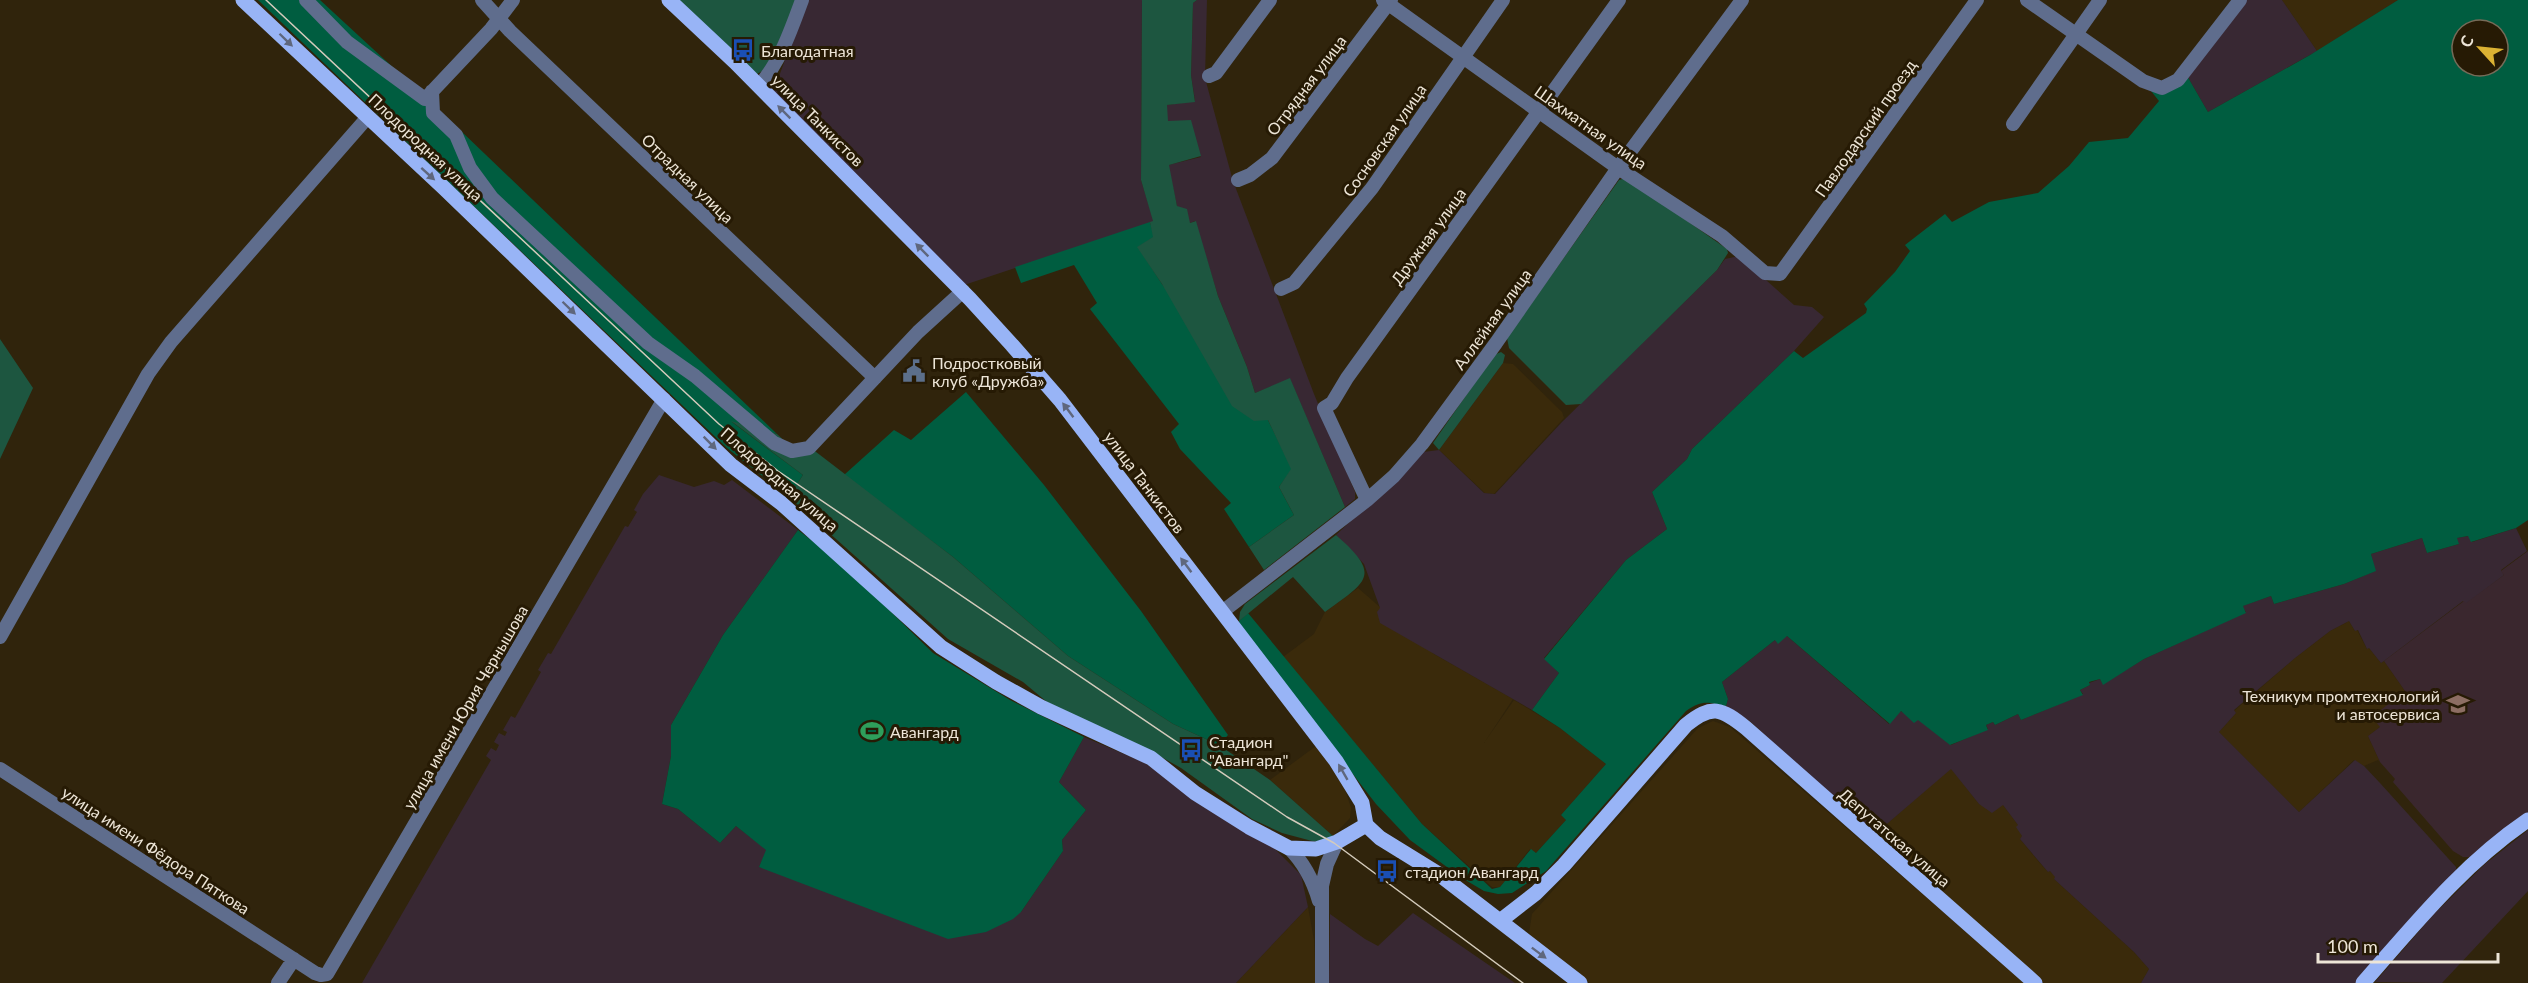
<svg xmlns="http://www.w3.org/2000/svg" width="2528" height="983" font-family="Lato,sans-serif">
	<rect width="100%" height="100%" fill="#30240c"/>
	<path fill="#3a2a0b" d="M2282 0H2398L2317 51Z
		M1503 363 1513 364 1562 412 1564 418 1494 494 1485 493 1439 450Z
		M1358 588 1434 654 1513 699 1484 743 1514 700 1560 728 1606 764 1561 815 1566 820 1536 853 1530 849 1500 887H1492L1422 824 1283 657 1314 634 1325 612Z
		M2349 621 2355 631 2357 630 2367 649 2369 648 2381 663 2384 661 2405 691 2380 727 2368 736 2380 762 2378 760 2364 766 2354 760 2299 812 2219 732 2236 713 2234 711 2295 658 2330 631Z
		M1713 721 1730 727 2025 983H1590L1539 946 1529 933 1532 914 1698 728Z
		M1316 746 1343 784 1351 808 1350 818 1333 836 1270 780Z
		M1951 768 1979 804 2003 805 2018 825 2022 837 2020 839 2039 862 2048 872 2050 871 2056 877 2054 879 2134 952 2149 969 2141 983H2044L1874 835Z
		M1308 907 1314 940 1316 983H1236Z"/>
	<path fill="#382833" d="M807 0H1142L1141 180 1154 222 964 285 773 97 774 90Z
		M1197 0H1207L1205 78 1233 181 1314 394 1355 492V499L1345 507 1290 379 1255 393 1247 367 1218 296 1195 221 1190 223 1177 206 1168 165 1201 157 1167 121V105L1195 101 1191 75 1193 3Z
		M2244 0H2282L2317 51 2208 112 2186 74Z
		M1739 256 1794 305 1812 307 1824 317 1794 351 1692 449 1687 459 1652 492 1667 529 1626 560 1544 658 1559 673 1532 710 1380 623 1377 612 1380 608 1364 564 1336 535 1423 452 1439 450 1484 493 1495 494 1562 422 1717 270 1725 259Z
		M659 475 694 487 714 481 724 485 732 480 798 530 723 635 671 725V756L662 804 678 809 720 843 736 826 767 850 759 867 1021 912 1063 851 1062 840 1086 810 1059 782 1084 737 1143 762 1274 848 1301 875 1308 907 1236 983H362L491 760 486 756 491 748 496 751 499 745 494 742 499 733 505 736 507 732 503 730 511 716 515 718 541 672 538 670 548 653 551 654 625 526 628 527 637 512 634 510 643 494Z
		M2516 528 2527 551 2501 570 2504 575 2466 604 2463 601 2384 661 2381 663 2369 648 2367 649 2358 630 2355 631 2349 621 2330 631 2295 658 2234 710 2236 713 2219 732 2299 812 2355 760 2364 766 2380 783 2456 867V871L2355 983H2141L2149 969 2134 952 2054 879 2055 877 2050 871 2048 872 2020 839 2022 836 2016 827 2018 825 2003 805 1992 813 1979 804 1951 769 1874 835 1751 722 1726 706 1728 699 1722 682 1775 640 1787 636 1889 724 1900 711 1918 719 1951 745 1988 729 1986 725 1993 722 1995 725 2018 714 2021 720 2083 694 2080 690 2090 685 2089 683 2100 679 2103 684 2144 659 2246 612 2242 606 2271 596 2274 604 2344 584 2375 571 2371 554 2422 538 2427 553 2459 544 2456 538 2469 536 2472 542Z
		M2528 830V891L2442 983 2375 982 2434 914 2485 864Z
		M1413 913 1515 983H1329L1330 914 1365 939 1378 946Z"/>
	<path fill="#3a272e" d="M2528 551V814L2472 857H2463L2453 851 2393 782 2395 779 2380 762 2368 736 2380 727 2372 717 2405 691 2384 661 2464 601 2466 603 2504 575 2501 571Z"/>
	<path fill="#005d40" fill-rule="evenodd" d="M258 0H320L437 108 777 434 732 422 803 475 789 497 727 448Z
		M2398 0H2528V520L2516 528 2471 542 2468 536 2457 538 2459 544 2427 553 2422 538 2371 554 2376 571 2344 584 2274 604 2271 596 2243 606 2246 613 2144 659 2103 685 2100 679 2089 682 2090 685 2080 690 2083 695 2021 720 2018 714 1995 725 1993 722 1986 725 1988 730 1950 745 1918 720 1914 723 1901 711 1890 724 1787 636 1778 644 1775 640 1722 682 1728 699 1726 706C1707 703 1704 699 1686 711L1546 871 1512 893 1498 894 1484 891 1462 878 1410 840 1376 804 1240 628 1239 621 1248 613 1422 824 1492 889 1500 887 1531 849 1536 853 1566 820 1561 815 1606 764 1560 728 1532 710 1559 673 1544 659 1626 560 1667 529 1652 492 1687 459 1692 449 1794 351 1803 358 1866 313 1867 309 1864 304 1895 272 1910 251 1905 245 1945 214 1952 222 1989 202 2038 193 2069 166 2089 142 2128 138 2159 101 2151 91 2186 74 2208 112 2310 55ZM2462 30H2498V66H2462Z
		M1150 222 1154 237 1138 247 1162 284 1268 420 1292 469 1279 487 1294 515 1249 547 1224 509 1231 503 1180 449 1171 432 1179 424 1090 309 1097 303 1074 265 1021 283 1015 267Z
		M966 392 1044 485 1141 611 1228 735 1219 745 1173 724 1068 656 953 557 844 475 894 430 911 440Z
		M798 530 841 563 933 653 1010 700 1084 737 1059 782 1086 810 1062 840 1063 851 1021 912 1013 919 986 932 948 939 759 867 766 850 736 826 720 843 678 809 662 804 671 756V725L723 635Z"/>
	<path fill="#1d5640" d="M677 0H798L766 69 757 74Z
		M1142 0H1197L1193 3 1191 75 1195 102 1167 105 1168 121 1191 120 1201 156 1169 165 1177 206 1187 209 1190 223 1196 221 1218 296 1247 367 1255 393 1290 378 1345 507 1264 570 1249 547 1294 515 1279 487 1291 469 1268 420 1254 421 1232 406 1162 284 1137 247 1153 237 1150 222 1153 221 1141 180Z
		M1626 178 1727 249 1728 253 1717 270 1581 404 1566 405 1509 348 1507 338 1619 180Z
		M0 339 33 388 0 459Z
		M1501 352 1505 355 1503 363 1439 450 1433 443 1494 355Z
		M731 421 777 434 789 445H807L953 557 1068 656 1173 724 1219 745 1270 780 1333 836 1321 842 1312 841 1282 833 1252 819 1181 768 1156 754 1047 702 1023 682 948 639 789 497 803 475Z
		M1336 535C1382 575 1368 581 1325 612L1293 577 1239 621 1240 612 1245 604Z"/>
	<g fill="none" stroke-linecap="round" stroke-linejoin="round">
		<path stroke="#5f6d8d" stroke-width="14" d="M306 0 347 42 425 99 491 29 513 0
			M482 0 510 31 875 378
			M1383 0 1618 168 1722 236 1765 273 1780 274 1977 0
			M2027 0 2143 81 2162 88 2178 80 2240 0
			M1209 76 1216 73 1270 0
			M759 86C780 62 791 30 802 0
			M432 91 433 113 456 135 470 168 492 198 648 343 695 376 774 443 792 451 809 448 918 332 963 291
			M2013 124 2100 0
			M1238 180 1250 175 1272 158 1391 0
			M1281 289 1294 283 1372 188 1503 0
			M1367 500 1324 408 1332 403 1347 378 1619 0
			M1222 612 1367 500 1394 476 1422 444 1496 343 1618 168 1742 0
			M0 637 148 374 171 342 367 118
			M0 769 315 973 321 975 327 974 664 399
			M1289 848C1304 863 1313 880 1319 901
			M278 983 294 959
			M1322 983V886L1327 864 1337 842"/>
		<path stroke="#98b4f6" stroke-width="15" d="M243 0 444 188 731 465 781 503 941 647 996 682 1041 707 1151 758 1195 793 1249 827 1289 848 1316 849 1337 842 1366 825
			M669 0 735 62 970 299 1012 345 1060 400 1336 761 1362 803 1366 825 1380 838 1440 875 1580 983
			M1500 921 1536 893 1564 865 1686 725C1712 704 1721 708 1746 728L2035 983
			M2363 983C2414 925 2463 864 2528 820"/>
		<path stroke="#d4cbbc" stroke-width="1.5" d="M266 0 719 424 778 471 1287 817 1334 843 1523 983"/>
	</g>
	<defs><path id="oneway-solid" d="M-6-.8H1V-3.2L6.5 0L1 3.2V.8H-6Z" transform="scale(1.5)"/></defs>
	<g fill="#5f677d">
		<use href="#oneway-solid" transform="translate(286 40) rotate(44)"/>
		<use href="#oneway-solid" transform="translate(784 112) rotate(-135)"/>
		<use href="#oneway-solid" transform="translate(428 174) rotate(42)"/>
		<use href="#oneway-solid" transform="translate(922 250) rotate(-135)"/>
		<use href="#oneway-solid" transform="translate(569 308) rotate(44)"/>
		<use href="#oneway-solid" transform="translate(1068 410) rotate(-127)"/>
		<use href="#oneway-solid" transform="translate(710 443) rotate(45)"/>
		<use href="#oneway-solid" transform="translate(1186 565) rotate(-127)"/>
		<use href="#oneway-solid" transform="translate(1343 772) rotate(-120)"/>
		<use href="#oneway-solid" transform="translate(1539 953) rotate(37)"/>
	</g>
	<defs>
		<g id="bus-bare" transform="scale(1.8)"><path d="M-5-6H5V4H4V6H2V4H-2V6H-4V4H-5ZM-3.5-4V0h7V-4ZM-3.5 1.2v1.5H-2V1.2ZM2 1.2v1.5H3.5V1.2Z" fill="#1a4fb4" stroke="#261a04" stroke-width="2.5" paint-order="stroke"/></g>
		<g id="civic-bare" transform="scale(1.8)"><path d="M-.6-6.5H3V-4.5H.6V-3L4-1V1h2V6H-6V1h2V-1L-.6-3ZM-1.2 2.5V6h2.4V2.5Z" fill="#5c6f8a" stroke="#261a04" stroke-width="2.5" paint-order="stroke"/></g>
		<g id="university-bare" transform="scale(1.8)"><path d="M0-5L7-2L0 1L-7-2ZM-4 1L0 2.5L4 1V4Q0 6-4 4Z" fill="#8d6e63" stroke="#261a04" stroke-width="2.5" paint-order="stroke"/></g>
		<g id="stadium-bare" transform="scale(1.8)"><path d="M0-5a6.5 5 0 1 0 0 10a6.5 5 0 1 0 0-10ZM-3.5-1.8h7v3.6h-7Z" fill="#2e9e5b" stroke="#261a04" stroke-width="2.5" paint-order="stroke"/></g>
	</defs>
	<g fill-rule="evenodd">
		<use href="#bus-bare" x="743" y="50"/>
		<use href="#civic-bare" x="914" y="371"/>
		<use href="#university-bare" x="2458" y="704"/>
		<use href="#stadium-bare" x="872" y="731"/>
		<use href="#bus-bare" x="1191" y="750"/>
		<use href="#bus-bare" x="1387" y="871"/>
	</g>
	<g text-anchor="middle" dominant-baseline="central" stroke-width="6" stroke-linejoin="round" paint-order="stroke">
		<g font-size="16" fill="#ede5d7" stroke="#261a04" text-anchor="start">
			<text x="761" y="50">Благодатная</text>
			<text x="932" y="362">Подростковый<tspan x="932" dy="18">клуб «Дружба»</tspan></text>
			<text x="2440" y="695" text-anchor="end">Техникум промтехнологий<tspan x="2440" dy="18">и автосервиса</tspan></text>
			<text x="890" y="731">Авангард</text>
			<text x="1209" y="741">Стадион<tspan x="1209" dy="18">"Авангард"</tspan></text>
			<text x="1405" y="871">стадион Авангард</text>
		</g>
		<g font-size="16" fill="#ede5d7" stroke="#261a04">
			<text transform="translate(1306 85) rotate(-53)">Отрядная улица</text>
			<text transform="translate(818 120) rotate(45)">улица Танкистов</text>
			<text transform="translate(1591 127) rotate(35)">Шахматная улица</text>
			<text transform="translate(1865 128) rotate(-55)">Павлодарский проезд</text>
			<text transform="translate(1384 140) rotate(-55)">Сосновская улица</text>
			<text transform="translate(426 147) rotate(43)">Плодородная улица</text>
			<text transform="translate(688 178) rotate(44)">Отрадная улица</text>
			<text transform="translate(1428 236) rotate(-54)">Дружная улица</text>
			<text transform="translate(1492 319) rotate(-54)">Аллейная улица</text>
			<text transform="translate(780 479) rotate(41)">Плодородная улица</text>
			<text transform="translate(1145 482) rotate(53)">улица Танкистов</text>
			<text transform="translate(465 707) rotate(-60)">улица имени Юрия Чернышова</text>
			<text transform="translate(1895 837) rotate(41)">Депутатская улица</text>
			<text transform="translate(156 850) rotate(33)">улица имени Фёдора Пяткова</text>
		</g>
	</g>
	<g transform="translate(2480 48) rotate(297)"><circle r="28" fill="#261a04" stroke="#766b58" stroke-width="1.5"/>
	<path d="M0-4.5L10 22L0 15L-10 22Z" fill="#dbb233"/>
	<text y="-9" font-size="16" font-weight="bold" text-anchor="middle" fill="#ede5d7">С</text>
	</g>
	<path d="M2318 953v9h180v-9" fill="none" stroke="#ede5d7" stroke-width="3"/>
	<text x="2327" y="953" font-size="18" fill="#ede5d7" stroke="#261a04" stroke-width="4.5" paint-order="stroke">100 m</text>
</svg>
